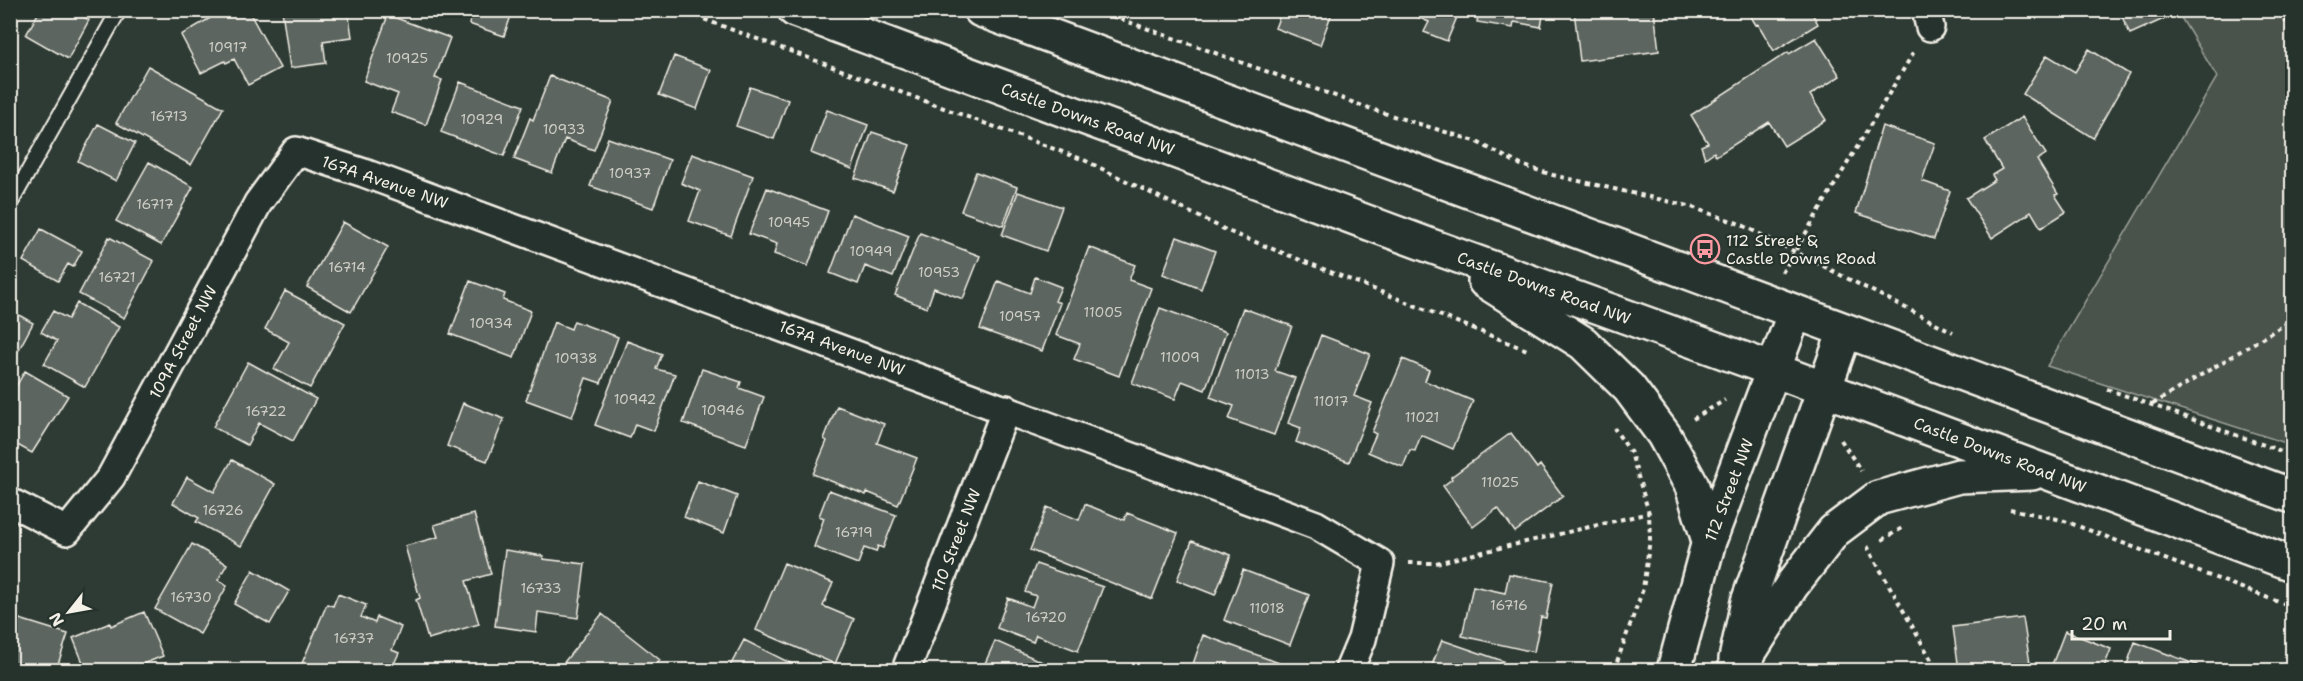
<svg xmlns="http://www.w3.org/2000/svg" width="2303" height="681" font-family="'Shantell Sans',sans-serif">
	<rect width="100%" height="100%" fill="#2e3b34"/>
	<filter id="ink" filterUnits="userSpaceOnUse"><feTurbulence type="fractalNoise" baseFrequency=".0167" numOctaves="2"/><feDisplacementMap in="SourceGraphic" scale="12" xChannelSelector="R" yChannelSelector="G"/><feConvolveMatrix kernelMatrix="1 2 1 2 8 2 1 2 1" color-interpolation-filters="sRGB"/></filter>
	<g filter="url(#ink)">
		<path fill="#48524c" stroke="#9ea29a" stroke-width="1.5" d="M2177 11H2292V445L2047 366 2217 77Z"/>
		<path fill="#5c655e" stroke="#f4f1e8" stroke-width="1.5" d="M40 10H72L89 20 68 59 26 35Z
			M224 10H248L280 68 248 85 234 59 226 63 225 61 201 73 181 35Z
			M282 10H348L352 37 323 41 326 63 290 68Z
			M474 10H513L504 36 469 24Z
			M1282 10H1333L1320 45 1275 28Z
			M1401 10H1460L1447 41 1424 32 1429 22Z
			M1479 10H1544L1541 27 1514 22 1513 28 1477 22Z
			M1574 10H1654L1659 51 1580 61Z
			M1747 10H1810L1818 24 1774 51 1758 24 1756 25Z
			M2119 10H2166L2168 17 2130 34Z
			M388 15 450 38 435 78 442 80 426 125 391 112 398 94 364 81Z
			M1816 38 1840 76 1810 95 1826 120 1784 146 1769 122 1716 156 1714 152 1705 158 1701 146 1708 143 1691 115 1788 52 1789 54Z
			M2089 49 2129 74 2093 138 2023 94 2047 55 2075 72Z
			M674 56 711 70 697 109 659 95Z
			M148 66 223 108 191 165 116 123Z
			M550 76 613 101 594 150 565 139 552 173 514 159 530 118 533 120Z
			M460 82 523 106 504 156 441 132Z
			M750 87 788 100 774 139 736 126Z
			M827 110 868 125 852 169 811 153Z
			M2022 117 2046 154 2037 160 2058 194 2055 195 2066 212 2041 228 2031 211 2028 213 2029 214 1992 238 1966 198 1995 180 1992 175 2002 169 1985 140Z
			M98 124 135 143 116 181 78 161Z
			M1882 126 1935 143 1922 181 1950 191 1934 239 1856 213Z
			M872 132 910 145 893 191 855 178Z
			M608 138 670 160 653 208 590 186Z
			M692 154 753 176 731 236 689 221 700 191 681 183Z
			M149 162 193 187 161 245 116 221Z
			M976 172 1017 187 1003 226 961 211Z
			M767 188 828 211 808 266 774 254 777 244 749 234Z
			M1018 192 1062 207 1046 251 1002 235Z
			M852 214 909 236 893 277 865 266 858 284 830 273Z
			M343 222 388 247 351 312 307 287Z
			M41 229 82 251 73 267 68 264 58 281 23 261Z
			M920 233 980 256 963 299 934 288 927 308 895 295Z
			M109 237 154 261 124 318 79 294Z
			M1177 237 1215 251 1201 289 1163 274Z
			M1089 247 1135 265 1129 280 1151 288 1119 376 1074 359 1080 344 1056 335Z
			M1035 277 1061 287 1055 301 1060 303 1042 351 980 329 998 281 1030 293Z
			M470 281 505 294 503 300 531 311 514 358 450 334Z
			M285 291 345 323 310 388 274 369 289 342 265 329Z
			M77 303 119 327 85 387 44 364 57 341 41 332 53 311 68 319Z
			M1160 308 1226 332 1205 390 1182 381 1175 399 1132 383Z
			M1243 308 1292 326 1275 371 1295 378 1274 435 1229 419 1234 406 1210 397Z
			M10 310 33 323 16 355 10 352Z
			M574 321 618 337 601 383 586 378 572 417 526 400 554 322 571 329Z
			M1321 335 1370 354 1354 396 1372 403 1349 462 1296 442 1301 428 1288 423Z
			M627 341 662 354 656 369 675 374 654 431 635 424 630 438 595 425Z
			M1403 359 1429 370 1425 381 1473 401 1453 449 1421 435 1415 451 1410 450 1403 467 1368 452 1376 434 1372 432Z
			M248 362 316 399 293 441 259 423 247 445 213 427Z
			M702 369 741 382 739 388 764 397 746 445 683 423Z
			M25 371 68 396 32 453 10 441V397Z
			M463 403 504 419 487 461 447 446Z
			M837 406 884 424 877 443 917 458 898 505 867 492 866 495 813 474 827 441 824 439Z
			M1511 433 1537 468 1540 465 1563 496 1515 532 1498 508 1473 527 1443 486 1452 479 1451 477Z
			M232 460 275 484 241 546 196 522 199 518 173 503 187 477 214 492Z
			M698 481 737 496 724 533 684 517Z
			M829 490 896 515 883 548 878 546 876 552 864 548 858 564 814 547 824 518 819 516Z
			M1085 504 1124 520 1127 513 1178 533 1152 599 1030 550 1047 507 1079 520Z
			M474 514 491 574 466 581 479 624 428 639 416 600 420 598 405 546 438 537 434 525Z
			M1192 541 1231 555 1215 595 1177 580Z
			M192 544 227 564 218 580 227 586 200 634 155 609Z
			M505 550 543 556V559L585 564 578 618 538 612 536 632 495 626Z
			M784 563 833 583 823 606 854 619 835 664 756 630Z
			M1036 564 1103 587 1078 651 1036 635 1033 642 997 628 1008 598 1032 607 1036 596 1025 592Z
			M253 570 289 591 270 624 234 604Z
			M1243 570 1309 595 1290 645 1224 620Z
			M1509 574 1553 582 1546 618 1541 617 1534 652 1462 636 1473 586 1505 593Z
			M338 594 366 605 361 617 375 623 377 617 401 627 392 650 399 653 391 670H307L300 668 327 604 333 606Z
			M144 612 163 656 128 670H86L73 638 110 623 111 626Z
			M602 614 660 660 651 670H622L616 665 612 670H558Z
			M10 616 68 634 56 670H10Z
			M2023 618 2031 670H1959L1953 627Z
			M2065 631 2111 649 2103 670H2050Z
			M1203 635 1279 663 1277 670H1191Z
			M744 640 804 670H728Z
			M1442 640 1503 661 1500 670H1430Z
			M995 641 1045 663 1041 670H982Z
			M2135 642 2197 665 2195 670H2125Z"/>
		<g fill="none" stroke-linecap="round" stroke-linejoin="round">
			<g stroke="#f4f1e8" stroke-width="18">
				<path id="lane" d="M10 204 119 10"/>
			</g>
			<g stroke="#f4f1e8" stroke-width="32">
				<path id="street" d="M1926 10 1930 27
					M10 502 67 531 111 477 258 203 296 151 364 173 1316 525 1380 563 1362 639 1349 670
					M906 670 1006 409"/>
			</g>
			<g stroke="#f4f1e8" stroke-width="38">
				<path id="secondary" d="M795 10 1431 246 1774 370 2292 564
					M981 10 2292 496
					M1485 281 1583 343 1629 388 1664 435 1692 486 1709 541
					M1736 659 1748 602 1845 331
					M1674 670 1709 541 1795 312
					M1738 670 1792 585 1834 531 1878 498 1959 476 2032 473"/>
			</g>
			<path stroke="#f4f1e8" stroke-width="4" stroke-dasharray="4.5 4.5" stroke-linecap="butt" d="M679 10 1084 160 1230 232 1527 350
				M1095 10 1377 111 1475 141 1521 165 1553 175 1689 206 1740 224 1953 332
				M2282 10 2292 41
				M1782 273 1915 50
				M2107 389 2292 455
				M2153 404 2292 320
				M1693 419 1725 400
				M1841 440 1861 471
				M2010 509 2062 520 2292 607
				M1882 540 1904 527
				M1870 547 1868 548 1937 670
				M1409 563H1436L1649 513
				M1614 670 1643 589 1650 539 1649 513 1631 453 1614 428"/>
			<use href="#lane" stroke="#26332d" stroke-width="14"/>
			<use href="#street" stroke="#26332d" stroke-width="27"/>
			<use href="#secondary" stroke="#26332d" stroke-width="33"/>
		</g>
	</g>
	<defs>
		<g id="bus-ring" transform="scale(1.5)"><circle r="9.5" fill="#26332d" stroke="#ff9aa2" stroke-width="1.5"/><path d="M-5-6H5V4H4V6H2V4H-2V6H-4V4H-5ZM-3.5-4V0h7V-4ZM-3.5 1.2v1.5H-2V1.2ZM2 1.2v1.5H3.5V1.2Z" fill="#ff9aa2"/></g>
	</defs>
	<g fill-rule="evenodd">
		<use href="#bus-ring" x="1705" y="249"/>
	</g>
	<g text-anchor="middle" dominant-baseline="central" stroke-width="4.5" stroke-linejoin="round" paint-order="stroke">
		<g font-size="14" fill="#cecec6">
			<text x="228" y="47">10917</text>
			<text x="407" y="58">10925</text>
			<text x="169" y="116">16713</text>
			<text x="482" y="119">10929</text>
			<text x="564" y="129">10933</text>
			<text x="630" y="173">10937</text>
			<text x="155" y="204">16717</text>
			<text x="789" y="222">10945</text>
			<text x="871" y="251">10949</text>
			<text x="347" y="267">16714</text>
			<text x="939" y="272">10953</text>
			<text x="117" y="277">16721</text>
			<text x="1103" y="312">11005</text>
			<text x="1020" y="316">10957</text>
			<text x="491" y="323">10934</text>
			<text x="1180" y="357">11009</text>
			<text x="576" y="358">10938</text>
			<text x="1252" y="374">11013</text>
			<text x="635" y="399">10942</text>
			<text x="1331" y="401">11017</text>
			<text x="723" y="410">10946</text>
			<text x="266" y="411">16722</text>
			<text x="1422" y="417">11021</text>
			<text x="1500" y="482">11025</text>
			<text x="223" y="510">16726</text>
			<text x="854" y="532">16719</text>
			<text x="541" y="588">16733</text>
			<text x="191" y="597">16730</text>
			<text x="1509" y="605">16716</text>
			<text x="1267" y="608">11018</text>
			<text x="1046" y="617">16720</text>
			<text x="354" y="638">16737</text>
		</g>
		<g font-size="16" fill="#f4f1e8" stroke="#26332d">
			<text transform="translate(1088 119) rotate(20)">Castle Downs Road NW</text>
			<text transform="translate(385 182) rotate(19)">167A Avenue NW</text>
			<text transform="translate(1544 288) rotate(20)">Castle Downs Road NW</text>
			<text transform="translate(183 342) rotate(-62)">109A Street NW</text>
			<text transform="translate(842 348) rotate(20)">167A Avenue NW</text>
			<text transform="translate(2000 455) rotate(21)">Castle Downs Road NW</text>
			<text transform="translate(1729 490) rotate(-69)">112 Street NW</text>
			<text transform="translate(956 540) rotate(-69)">110 Street NW</text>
		</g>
		<g font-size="16" fill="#f4f1e8" stroke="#26332d" text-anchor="start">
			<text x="1726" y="240">112 Street &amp;<tspan x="1726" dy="18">Castle Downs Road</tspan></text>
		</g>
	</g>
	<rect width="2303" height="681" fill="none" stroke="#26332d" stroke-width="36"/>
	<rect x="18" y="18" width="2267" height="645" fill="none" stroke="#f4f1e8" stroke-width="2" filter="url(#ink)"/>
	<g transform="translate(69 612) rotate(239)" stroke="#26332d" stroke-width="4.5" paint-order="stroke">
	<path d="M0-4.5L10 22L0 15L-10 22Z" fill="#f4f1e8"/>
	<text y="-9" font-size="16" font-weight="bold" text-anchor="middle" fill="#f4f1e8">N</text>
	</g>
	<path d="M2072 630v9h98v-9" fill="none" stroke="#f4f1e8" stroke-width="3"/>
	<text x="2081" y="630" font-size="18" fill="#f4f1e8" stroke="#26332d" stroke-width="4.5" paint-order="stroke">20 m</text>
</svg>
